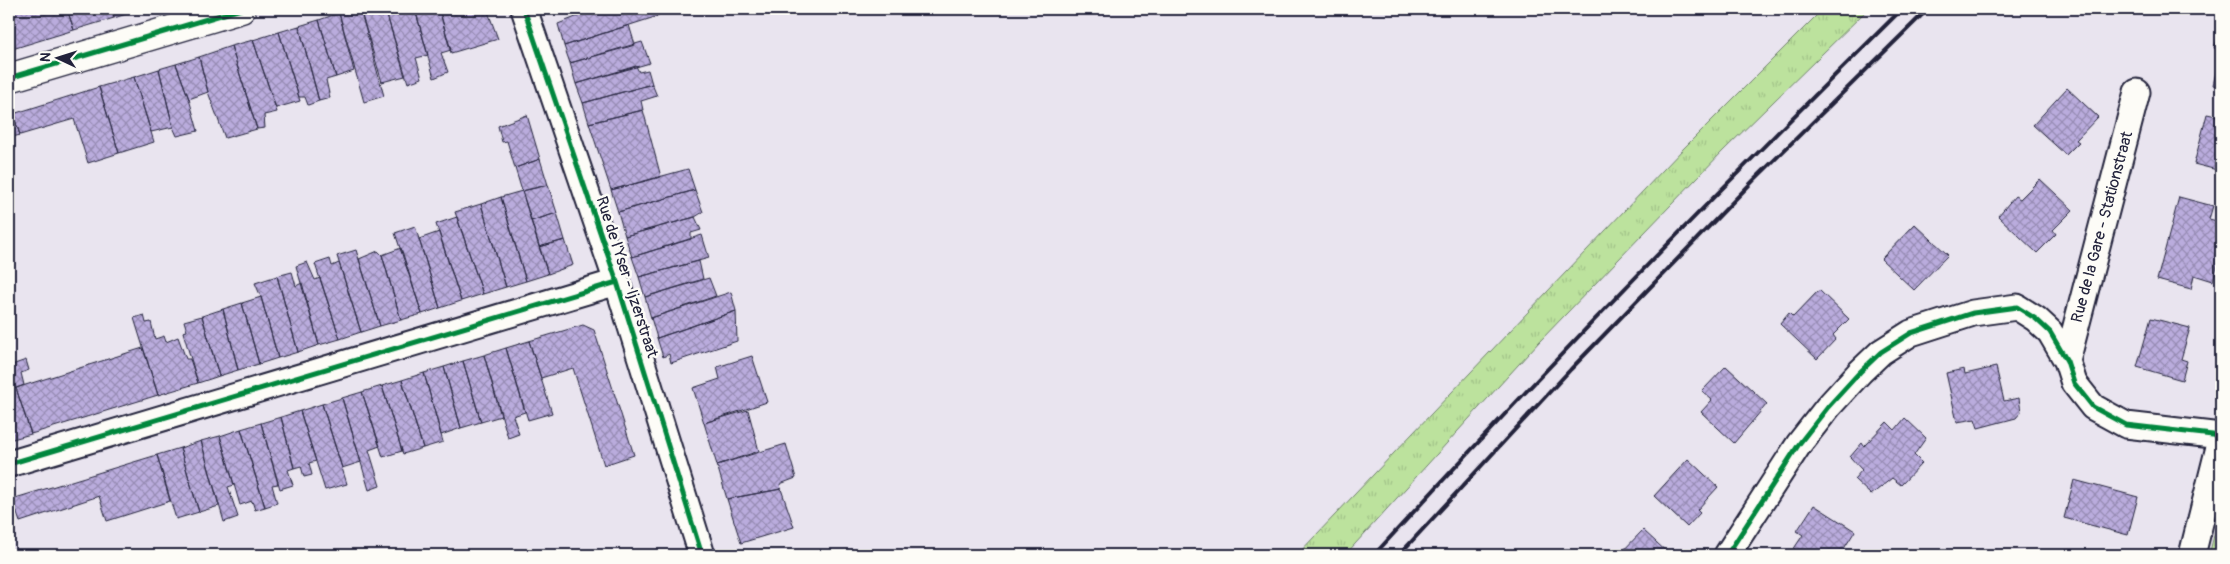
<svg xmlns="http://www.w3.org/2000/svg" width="2230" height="564" font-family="Pangolin,sans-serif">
	<defs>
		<pattern id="grass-tufts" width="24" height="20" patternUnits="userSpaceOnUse" patternTransform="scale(1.25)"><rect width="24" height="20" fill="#bce29d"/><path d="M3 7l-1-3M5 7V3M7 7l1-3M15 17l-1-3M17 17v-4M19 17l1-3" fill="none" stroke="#a1c288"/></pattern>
		<pattern id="building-cross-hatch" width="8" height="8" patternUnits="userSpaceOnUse" patternTransform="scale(1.25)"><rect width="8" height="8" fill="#baacdd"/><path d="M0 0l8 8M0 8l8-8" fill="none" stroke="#978cb4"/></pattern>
	</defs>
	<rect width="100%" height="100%" fill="#e9e4ef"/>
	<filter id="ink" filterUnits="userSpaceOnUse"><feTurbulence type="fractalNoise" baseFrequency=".02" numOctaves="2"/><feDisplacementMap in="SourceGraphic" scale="10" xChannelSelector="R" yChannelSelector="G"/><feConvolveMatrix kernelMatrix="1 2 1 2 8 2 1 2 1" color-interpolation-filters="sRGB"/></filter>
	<g filter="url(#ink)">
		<path fill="url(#grass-tufts)" stroke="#6f826c" d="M1823 9H1868L1723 151 1539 342 1345 555H1297L1683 149Z
			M2221 508V555H2209Z"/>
		<path fill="url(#building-cross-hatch)" stroke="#22223b" d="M9 9H67L74 30 9 50Z
			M67 9H111L114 18 74 30Z
			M111 9H142L114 18Z
			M355 9H360L384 96 364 102 339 13Z
			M360 9H385L405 76 382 82Z
			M385 9H415L428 55 416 58 422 78 408 83Z
			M415 9H439L451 50 441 53 448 72 434 78Z
			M439 9H487L498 39 451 53Z
			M585 9H656L658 16 564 46 558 24 586 13Z
			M339 13 354 71 336 77 319 20Z
			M319 20 336 77 326 80 330 98 319 101 299 26Z
			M629 25 635 45 570 63 564 46Z
			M299 26 319 101 308 105 305 97H299L279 32Z
			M279 32 300 101 276 108 253 40Z
			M2220 32H2221V51L2214 48Z
			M253 40 277 112 264 115 265 128 257 129 231 46Z
			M642 42 650 63 576 84 570 63Z
			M231 46 257 129 225 138 208 92 199 57Z
			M2221 51V87L2213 85Z
			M199 57 208 92 189 99 176 64Z
			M176 64 189 99 198 131 177 136 173 127 159 69Z
			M636 66 639 72 648 70 652 84 583 103 576 84Z
			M159 69 173 127 151 132 134 77Z
			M134 77 154 142 119 153 99 87Z
			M652 84 657 96 641 101 643 110 589 123 583 103Z
			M99 87 119 153 88 163 74 119 20 135 13 114Z
			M2067 88 2098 117 2076 140 2079 142 2066 155 2033 125Z
			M643 110 661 177 611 190 589 123Z
			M13 114 20 135 9 138V115Z
			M2207 114 2221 117V171L2194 164Z
			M527 115 540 159 515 168 507 141 502 142 498 126Z
			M540 159 548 185 522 191 515 168Z
			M688 169 695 190 618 212 611 190Z
			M2040 179 2073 210 2053 230 2056 234 2037 253 1998 216 2015 196 2020 199Z
			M548 185 557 213 531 221 522 191Z
			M695 190 703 212 695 217 625 236 618 212Z
			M522 191 548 274 526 281 501 197Z
			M501 197 526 281 506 287 481 204Z
			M2179 197 2213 206 2209 219 2221 222V251L2213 281 2194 275 2191 289 2157 280Z
			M481 204 506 287 483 294 455 212Z
			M557 213 565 240 539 247 531 221Z
			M457 217 483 294 461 301 436 224Z
			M695 217 701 230 691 233V239L632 257 625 236Z
			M1915 224 1948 255 1914 290 1881 259Z
			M415 226 440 308 422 314 395 233Z
			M439 232 461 301 440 308 419 239Z
			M702 235 709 258 639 277 632 257Z
			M565 240 573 265 548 274 539 247Z
			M401 248 422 314 401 320 382 255Z
			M356 250 380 326 361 332 337 256Z
			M378 251 382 255 401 320 380 326 359 259Z
			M330 259 332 266 339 263 361 332 340 339 315 264Z
			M699 261 703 279 645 297 639 277Z
			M307 262 315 280 320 278 340 339 319 345 296 266Z
			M292 272 296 286 302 283 319 345 298 352 277 276Z
			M277 276 298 352 278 358 261 297 255 283Z
			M709 278 716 296 651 318 645 297Z
			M1819 290 1849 319 1833 335 1836 339 1817 359 1780 324 1789 313 1793 317Z
			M731 292 736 311 657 338 651 318Z
			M261 297 278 358 259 364 242 303Z
			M242 303 259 364 238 370 223 309Z
			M223 309 238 370 219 376 202 316Z
			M736 311 737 341 671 363 669 354 663 357 657 338Z
			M144 315 146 323 151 322 155 339 164 336 166 342 178 337 186 359H190L198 383 158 395 134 318Z
			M202 316 219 376 198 383 183 332 187 331 184 321Z
			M2151 318 2190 328 2181 359 2187 361 2182 380 2137 367Z
			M583 325 594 330 634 455 604 465 573 368 541 378 529 341Z
			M529 341 552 413 528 420 506 348Z
			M143 348 158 395 31 434 16 388Z
			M506 348 525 412 513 416 519 434 508 438 484 355Z
			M484 355 501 416 481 422 463 361Z
			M752 356 767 402 704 423 693 388 720 379 717 367Z
			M26 360 29 370 21 373 24 385 9 391V366Z
			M463 361 481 422 461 428 444 367Z
			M1726 366 1767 404 1734 443 1701 412 1712 400 1702 391Z
			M444 367 461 428 441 435 424 373Z
			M1996 367 2004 401 2019 398 2021 412 2016 418 1978 428 1975 419 1957 422 1946 373 1964 369 1965 374Z
			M424 373 443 442 423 448 402 380Z
			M402 380 423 448 403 454 382 386Z
			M382 386 402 451 383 457 362 392Z
			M16 388 31 434 9 440V391Z
			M362 392 380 446 369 450 380 486 369 490 342 398Z
			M342 398 361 462 342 468 322 404Z
			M322 404 347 484 325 490 300 411Z
			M748 410 759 451 717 465 704 423Z
			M300 411 316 461 309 463 312 475 304 477 301 466 294 468 281 417Z
			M281 417 294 468 288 470 293 485 280 489 261 423Z
			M1905 418 1926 438 1914 455 1922 463 1901 485 1892 478 1871 495 1854 479 1862 470 1850 457 1862 443 1864 446 1887 422 1895 430Z
			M261 423 278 484 272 485 277 503 265 507 241 429Z
			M241 429 265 507 255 510 252 501 240 505 220 436Z
			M220 436 234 485 228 487 238 517 224 522 201 441Z
			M201 441 219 506 199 512 180 448Z
			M786 444 796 478 780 484 781 489 727 499 717 465Z
			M180 448 199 512 176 519 157 455Z
			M157 455 170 501 107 521 99 496 20 522 12 499Z
			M1688 459 1718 487 1697 510 1700 513 1687 527 1654 496Z
			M2074 480 2138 497 2128 535 2064 518Z
			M781 489 794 527 741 543 727 499Z
			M1814 505 1855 531 1840 555H1794L1791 553 1803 535 1797 531Z
			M1643 530 1670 555H1619Z"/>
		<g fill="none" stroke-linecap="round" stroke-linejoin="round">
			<g stroke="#22223b" stroke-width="29">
				<path id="street" d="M524 9 617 282 702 555
					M2067 361 2137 92
					M9 464 617 282
					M1727 555 1799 444 1828 407 1860 372 1881 352 1911 333 1973 313 2017 307 2036 319 2050 332 2067 361 2074 383 2093 407 2126 425 2221 436
					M2192 555 2221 439"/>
			</g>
			<g stroke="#22223b" stroke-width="31">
				<path id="secondary" d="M9 78 241 9"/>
			</g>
			<use href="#street" stroke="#fdfcf7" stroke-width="25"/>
			<use href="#secondary" stroke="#fdfcf7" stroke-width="28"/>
			<path stroke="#22223b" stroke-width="4" d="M1374 555C1545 368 1721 187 1902 9
				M1399 555 1571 369 1754 180 1928 9"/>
			<g stroke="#fdfcf7" stroke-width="8">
				<path id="cycleway" d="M524 9 617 282 702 555
					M9 78 241 9
					M9 464 617 282
					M1727 555 1799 444 1828 407 1860 372 1881 352 1911 333 1973 313 2017 307 2036 319 2050 332 2067 361 2074 383 2093 407 2126 425 2221 436"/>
			</g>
			<use href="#cycleway" stroke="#00873e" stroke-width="5"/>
		</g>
	</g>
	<g text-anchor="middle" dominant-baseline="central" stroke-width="5" stroke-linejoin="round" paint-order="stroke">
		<g font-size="16" fill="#22223b" stroke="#fdfcf7">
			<text transform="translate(2102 227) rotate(-75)">Rue de la Gare - Stationstraat</text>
			<text transform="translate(627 277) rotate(72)">Rue de l'Yser - Ijzerstraat</text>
		</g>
	</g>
	<rect width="2230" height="564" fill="none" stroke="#fdfcf7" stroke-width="30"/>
	<rect x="15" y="15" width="2200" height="534" fill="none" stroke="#22223b" stroke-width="2" filter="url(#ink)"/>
	<g transform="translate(58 58) rotate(274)" stroke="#fdfcf7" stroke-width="4" paint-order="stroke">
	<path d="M0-4L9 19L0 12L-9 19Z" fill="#22223b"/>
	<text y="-8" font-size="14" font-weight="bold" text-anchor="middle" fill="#22223b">N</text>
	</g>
</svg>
